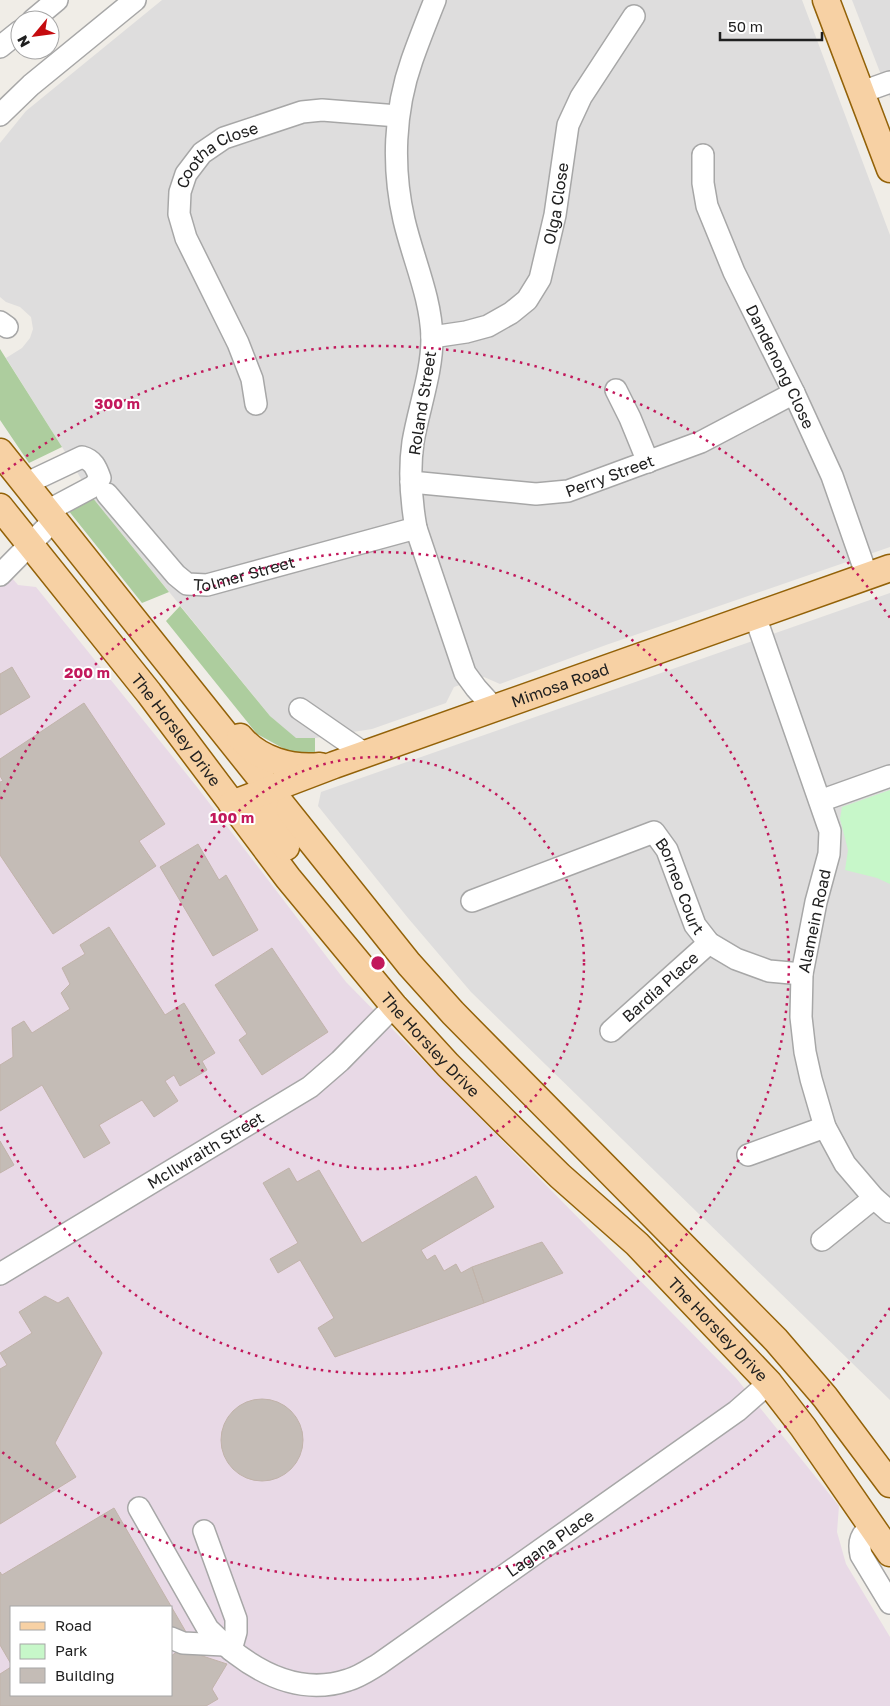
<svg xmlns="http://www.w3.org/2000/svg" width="890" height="1706" font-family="'Golos Text',sans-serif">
	<rect width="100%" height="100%" fill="#f0ede7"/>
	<path fill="#dedddd" d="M162 0H802L890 235V547L606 645 500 684 484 677 454 687 446 703 372 729 315 738 296 739 270 716 92 497 62 447 6 358 22 348 30 338 33 329 31 317 20 307 6 302 0 297V143L26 111Z
		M852 0H890V98Z
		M890 593V1400L471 992 408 918 318 806 321 792Z"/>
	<path fill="#e8d9e6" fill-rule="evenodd" d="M0 564 18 585 36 587 197 787 346 982 736 1378 839 1506 837 1532 846 1564 890 1637V1706H0ZM11 1607H171V1695H11Z"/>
	<path fill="#adcd9e" d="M0 349 62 447 29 463 0 420Z
		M92 497 169 592 142 603 68 510Z
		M180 606 270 716 296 738H315V752H290L257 734 166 621Z"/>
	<path fill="#c7f7c9" d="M890 790V884L877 878 845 870 848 850 840 819 842 807Z"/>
	<path fill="#c4bcb6" stroke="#c1b3aa" d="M12 667 30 697 0 715V674Z
		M84 703 165 824 139 841 156 866 53 934 0 855V782L3 781 0 776V759Z
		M198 844 219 880 226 875 258 930 213 956 160 867Z
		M109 927 165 1015 184 1003 215 1053 202 1061 207 1070 180 1086 174 1075 165 1081 178 1101 154 1117 142 1100 99 1125 110 1143 84 1158 42 1085 0 1111V1065L13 1057 12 1028 24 1021 32 1033 70 1009 61 993 70 984 62 968 85 954 80 945Z
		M272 948 328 1032 262 1075 239 1040 247 1034 215 985Z
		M0 1141 14 1165 0 1173Z
		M289 1168 297 1182 319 1170 362 1243 476 1176 494 1207 421 1250 427 1260 435 1255 444 1271 456 1264 461 1273 472 1267 484 1303 335 1357 318 1328 334 1318 300 1260 278 1273 270 1259 298 1243 263 1183Z
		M542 1242 563 1273 484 1303 472 1267Z
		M45 1296 58 1303 68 1297 102 1353 55 1443 76 1477 0 1524V1369L7 1365 0 1353 32 1333 19 1312Z
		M221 1440a41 41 0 1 1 82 0a41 41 0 1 1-82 0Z
		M114 1508 186 1632 178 1646 171 1650V1607H11V1664L0 1645V1572L2 1575Z
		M181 1649 227 1664 212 1689 218 1699 206 1706H0V1674L11 1667V1695H171V1656Z"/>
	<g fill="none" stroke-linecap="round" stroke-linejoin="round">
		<g stroke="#a7a7a7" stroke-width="24">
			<g id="minor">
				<path d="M435 0C427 20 419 40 412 60 394 111 392 168 404 220 413 259 431 297 432 338 432 373 419 407 413 442 409 470 411 500 416 528L465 673 476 688 494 708"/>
				<path d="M33 20 57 0"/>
				<path d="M0 47 20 31"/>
				<path d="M862 92 890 82"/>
				<path d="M0 115 31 85 135 0"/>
				<path id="s1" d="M703 155V183L707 206 734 272 794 393 832 476 867 576"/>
				<path d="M0 322 7 327"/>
				<path id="s2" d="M432 337 466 332 488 326 511 313 527 300 540 279 555 215 568 125 581 97 634 16"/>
				<path d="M616 390 630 418 648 462"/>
				<path id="s3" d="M256 404 252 379 238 343 186 238 179 214 180 192 186 174 202 153 224 138 302 112 322 110 398 116"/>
				<path id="s4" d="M411 482 536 494 568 491 701 442 794 393"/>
				<path d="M25 484 82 457C93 460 96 467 100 478L94 486 47 511"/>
				<path id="s5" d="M107 494 176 575 187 584 207 585 416 528"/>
				<path d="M0 575 54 520"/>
				<path d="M755 616 830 831 829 854 816 902 802 974 801 1017 805 1052 811 1079 825 1127 845 1164 874 1198 890 1212"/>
				<path d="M300 709 365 754"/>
				<path d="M820 801 890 776"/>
				<path id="s6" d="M472 901 654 832 667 850 695 925 709 943 736 959 769 971 802 974"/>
				<path id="s7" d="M611 1031 709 943"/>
				<path d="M748 1155 825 1127"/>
				<path d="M822 1240 874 1198"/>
				<path id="s8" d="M0 1274 310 1087 340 1061 394 1006"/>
				<path id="s9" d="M139 1508 208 1629C245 1666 294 1698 348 1680 359 1677 369 1670 379 1664L737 1411 769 1383"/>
				<path d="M872 1526C861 1534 858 1541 861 1555L890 1603"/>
				<path d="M204 1531 236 1619V1632L231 1650"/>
				<path d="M171 1638 183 1643 224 1645"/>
			</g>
		</g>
		<g stroke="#936208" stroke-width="29">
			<g id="major">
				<path d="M826 0 890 169"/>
				<path d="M0 452 409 964 453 1013 776 1340 825 1397 890 1484"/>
				<path id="s10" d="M0 507 149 693 288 878 394 1006 448 1065 507 1124 560 1176 637 1244 769 1383 803 1427 890 1553"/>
				<path d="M240 737C259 760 292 769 320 766"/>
				<path d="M269 789C256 816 269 827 286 847"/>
				<path id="s11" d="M232 804 334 765 890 568"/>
			</g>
		</g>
		<use href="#minor" stroke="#fff" stroke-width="21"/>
		<use href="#major" stroke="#f7d1a4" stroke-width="26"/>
	</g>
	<g fill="none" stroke="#c2185b" stroke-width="2.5" stroke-dasharray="2.5 5">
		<circle cx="378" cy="963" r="206"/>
		<path d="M1 799A411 411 0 1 1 1 1127"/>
		<path d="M890 1308A617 617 0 0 1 2 1452M2 474A617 617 0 0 1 890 618"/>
	</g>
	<g text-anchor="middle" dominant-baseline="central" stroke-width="4" stroke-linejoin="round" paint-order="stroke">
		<g font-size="16" fill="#202020" stroke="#fff">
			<text stroke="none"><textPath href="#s3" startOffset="284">Cootha Close</textPath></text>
			<text stroke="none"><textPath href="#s2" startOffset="206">Olga Close</textPath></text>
			<text stroke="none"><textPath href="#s1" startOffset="228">Dandenong Close</textPath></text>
			<text transform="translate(422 403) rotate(-81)">Roland Street</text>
			<text stroke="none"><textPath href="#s4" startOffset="202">Perry Street</textPath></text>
			<text stroke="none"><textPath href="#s5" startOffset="179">Tolmer Street</textPath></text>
			<text stroke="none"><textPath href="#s11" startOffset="349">Mimosa Road</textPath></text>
			<text stroke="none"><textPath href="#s10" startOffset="284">The Horsley Drive</textPath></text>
			<text stroke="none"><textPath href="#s6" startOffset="255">Borneo Court</textPath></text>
			<text transform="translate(814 921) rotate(-78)">Alamein Road</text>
			<text stroke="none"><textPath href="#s7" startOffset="66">Bardia Place</textPath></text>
			<text stroke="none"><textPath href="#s10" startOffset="689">The Horsley Drive</textPath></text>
			<text stroke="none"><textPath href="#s8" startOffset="240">McIlwraith Street</textPath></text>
			<text stroke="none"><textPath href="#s10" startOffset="1094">The Horsley Drive</textPath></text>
			<text stroke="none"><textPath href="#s9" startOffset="541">Lagana Place</textPath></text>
		</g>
	</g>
	<circle cx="378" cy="963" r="8" fill="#c2185b" stroke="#fff" stroke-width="2.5"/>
	<g font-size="15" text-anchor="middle" font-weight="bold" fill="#c2185b" stroke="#fff" stroke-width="4" stroke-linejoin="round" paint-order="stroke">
		<text x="117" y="409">300 m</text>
		<text x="87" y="678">200 m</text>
		<text x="232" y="823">100 m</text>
	</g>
	<rect x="10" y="1606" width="162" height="90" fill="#ffffff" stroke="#a6a6a6"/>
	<rect x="20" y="1622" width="25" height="8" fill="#f7d1a4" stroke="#a6a6a6"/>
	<text x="55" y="1631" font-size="15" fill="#202020">Road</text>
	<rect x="20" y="1644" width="25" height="15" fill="#c7f7c9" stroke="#a6a6a6"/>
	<text x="55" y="1656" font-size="15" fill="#202020">Park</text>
	<rect x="20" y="1668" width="25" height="15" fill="#c4bcb6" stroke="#a6a6a6"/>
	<text x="55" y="1681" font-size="15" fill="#202020">Building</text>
	<g transform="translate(35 35) rotate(241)"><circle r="24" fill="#ffffff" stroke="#a6a6a6"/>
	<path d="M0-4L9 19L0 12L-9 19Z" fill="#c50b0f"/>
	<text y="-8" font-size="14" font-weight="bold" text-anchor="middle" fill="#202020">N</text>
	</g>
	<path d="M720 32v8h102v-8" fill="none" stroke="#202020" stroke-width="2.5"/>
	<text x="728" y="32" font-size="15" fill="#202020" stroke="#ffffff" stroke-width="4" paint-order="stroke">50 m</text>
</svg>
